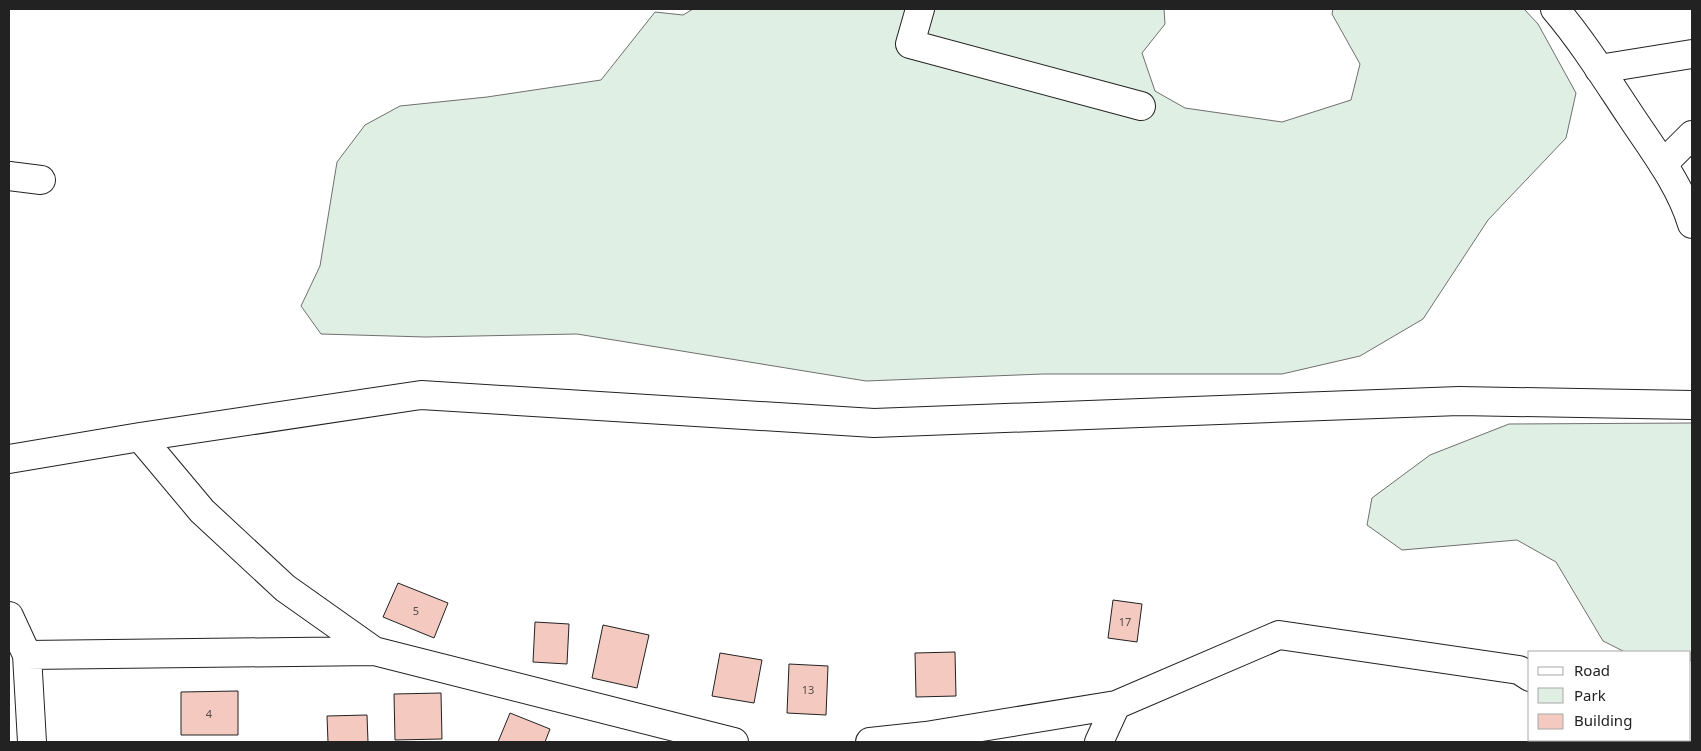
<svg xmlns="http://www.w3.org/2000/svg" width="1701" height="751" font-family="'Noto Sans',sans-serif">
	<rect width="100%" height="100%" fill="#fff"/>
	<path fill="#e0efe3" stroke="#6f6f6f" d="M693 9H1164L1165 24 1142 53 1155 91 1185 108 1282 122 1351 100 1360 64 1332 14 1333 9H1524L1538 24 1576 93 1566 138 1488 220 1423 319 1360 356 1282 374H1043L866 381 577 334 425 337 321 334 301 306 320 266 337 162 365 125 400 106 487 97 601 80 655 12 683 15Z
		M1692 423V660L1690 661V652H1625L1603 641 1556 562 1517 540 1402 550 1367 525 1372 498 1430 455 1509 424Z"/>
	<path fill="#f3c9c0" stroke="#222" d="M398 583 448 603 434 638 383 617Z
		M1113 600 1142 604 1137 642 1108 638Z
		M535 622 569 624 567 664 533 662Z
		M603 625 649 635 637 688 592 678Z
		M955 652 956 696 916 697 915 653Z
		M720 653 762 660 754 703 712 696Z
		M789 664 828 666 826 715 787 713Z
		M238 691V735H181V692Z
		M441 693 442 739 395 740 394 694Z
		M510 713 550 729 545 742H498Z
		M367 715 368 742H328L327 716Z"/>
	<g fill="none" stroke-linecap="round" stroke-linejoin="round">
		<g stroke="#222" stroke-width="30">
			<path id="minor" d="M920 9 910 44 1141 106
				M1599 69 1692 54
				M1663 164 1692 135
				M9 176 41 180
				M140 437 202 511 285 588 374 651
				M9 459 140 437 421 395 874 423 1459 401 1692 405
				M9 616 27 655 32 742
				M27 655 374 651 734 742
				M1595 740 1596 742
				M870 742 926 736 1116 705 1279 635 1519 670 1530 677
				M1099 742 1116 705"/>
		</g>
		<g stroke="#222" stroke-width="30">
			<path id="major" d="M1555 9C1583 42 1606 79 1630 115 1653 150 1680 184 1692 224"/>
		</g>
		<use href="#minor" stroke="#fff" stroke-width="28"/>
		<use href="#major" stroke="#fff" stroke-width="28"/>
	</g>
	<g text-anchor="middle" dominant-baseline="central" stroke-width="4" stroke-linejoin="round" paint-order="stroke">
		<g font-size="11" fill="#564c4a">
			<text x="416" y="610">5</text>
			<text x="1125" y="621">17</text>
			<text x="808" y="689">13</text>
			<text x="209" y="713">4</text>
		</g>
	</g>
	<rect width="1701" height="751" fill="none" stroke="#222222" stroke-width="20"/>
	<rect x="1528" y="651" width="162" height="90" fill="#ffffff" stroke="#a7a7a7"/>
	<rect x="1538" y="667" width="25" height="8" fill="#ffffff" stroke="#a7a7a7"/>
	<text x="1574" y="676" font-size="15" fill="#222222">Road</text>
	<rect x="1538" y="688" width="25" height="15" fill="#e0efe3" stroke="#a7a7a7"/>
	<text x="1574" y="701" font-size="15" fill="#222222">Park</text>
	<rect x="1538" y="714" width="25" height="15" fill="#f3c9c0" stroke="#a7a7a7"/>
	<text x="1574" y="726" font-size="15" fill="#222222">Building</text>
</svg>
